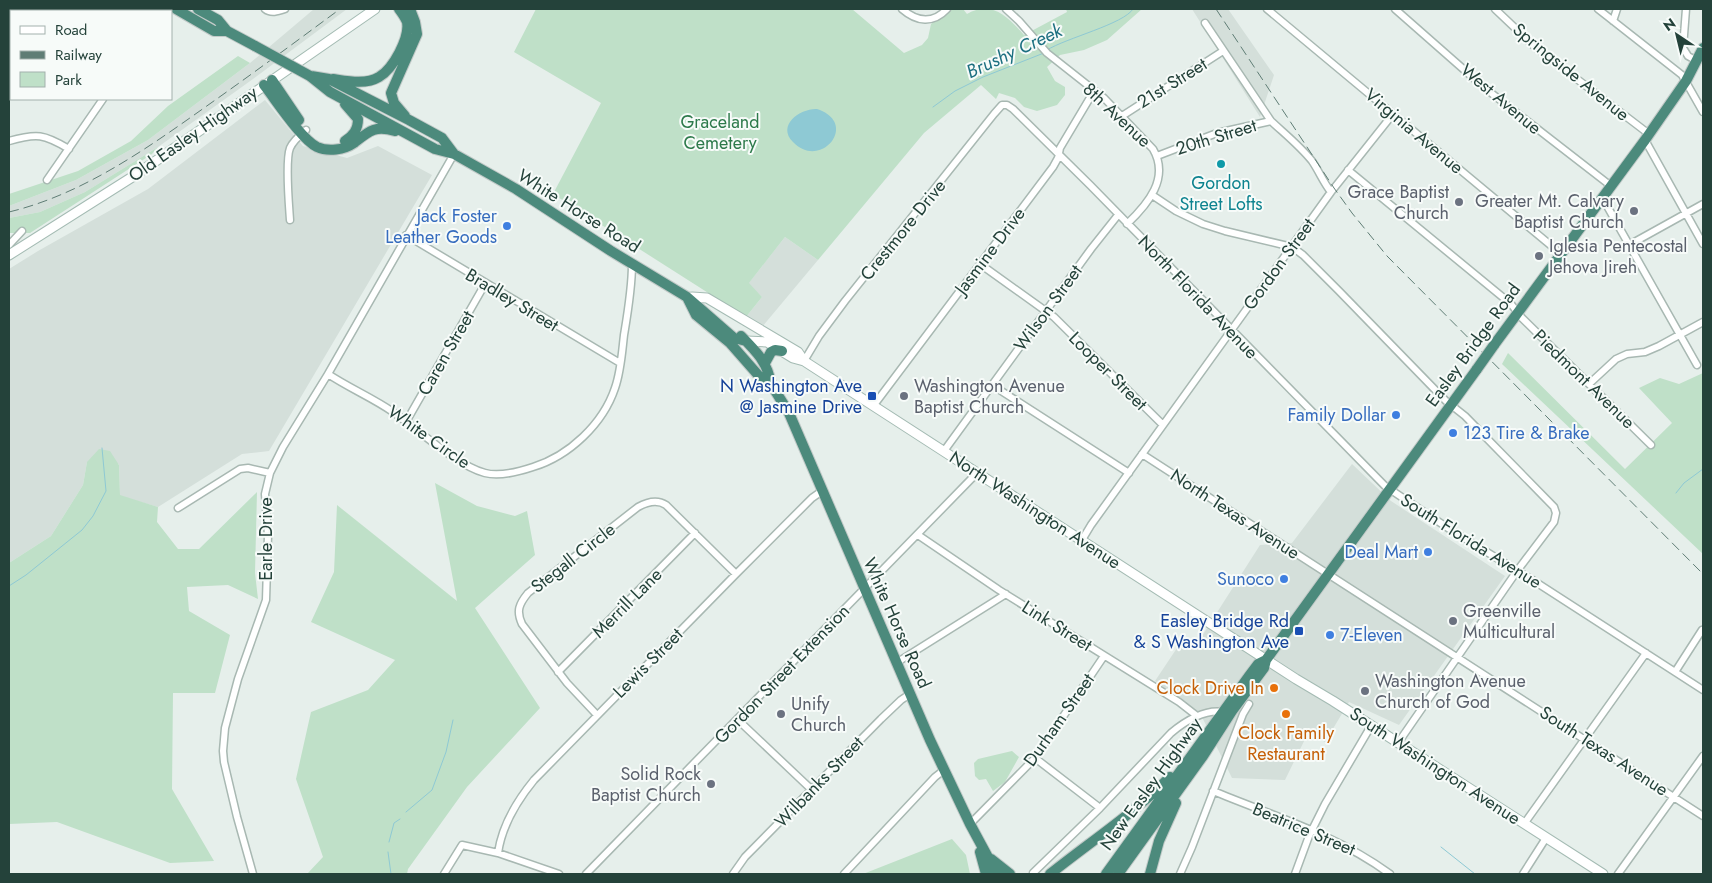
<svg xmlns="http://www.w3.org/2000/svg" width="1712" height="883" font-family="Jost,sans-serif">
	<rect width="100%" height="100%" fill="#e6efeb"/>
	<path fill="#d4dfda" d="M314 9H347L253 79 158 147 85 192 40 212 9 218V206L76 180 148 140 250 63Z
		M1192 9H1228L1274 75 1260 117Z
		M265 100 303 146 347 158 378 146 432 175 269 451 242 454 158 507 120 496 119 464 87 462 83 485 51 536 9 563V269L38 251 148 189Z
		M785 237 818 260 762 327 746 317 762 297 748 284Z
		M1352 464 1391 501 1505 576 1399 725 1349 702 1325 742 1308 733 1285 780 1232 778 1201 715 1155 681 1177 648 1195 647 1260 545 1292 543Z"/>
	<path fill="#bfe0c8" d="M536 9H852L904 53 922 45 928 38 931 24 951 9H963L967 14C992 0 1008 17 1024 35L1067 12 1066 9H1142L1107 40 1084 50 1060 55 1047 67 1055 81 1065 87V95L1057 105 1037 111 1024 107 1015 98 999 93 996 99 981 85 924 133 818 260 785 237 749 283 762 297 746 317 553 194 601 103 514 52Z
		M238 56 250 63 148 140 76 180 9 206V194L78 171 131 141 168 106Z
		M158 147 152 154 30 233H9V218L40 212 85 192Z
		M1508 353 1625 469 1672 423 1639 388 1660 378 1679 384 1703 373V554L1502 364Z
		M99 449 110 451 119 465 120 495 158 507 157 522 178 549H199L257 492 255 573 258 599 228 585 187 587 189 611 230 635 215 693H173L172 789 214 861 170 863 57 822 9 824V563L51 536 83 485 87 462Z
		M435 483 477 506 515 516 527 511 535 555 475 608 540 708 467 787 408 869 407 874H307L323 857 296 779 311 712 368 690 395 660 311 622 334 572 337 505 457 601Z
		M1012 751 1019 757 1005 782 993 791 986 779 979 780 975 776 974 763 978 759Z
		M952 839 966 855 970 874H863Z"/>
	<path fill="#8ec9d4" d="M817 109C860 123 821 171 793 142 776 125 801 108 817 109Z"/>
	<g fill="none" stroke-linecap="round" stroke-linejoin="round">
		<path stroke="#8ec9d4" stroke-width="1" d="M1047 50C1066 38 1124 24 1133 9
			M933 107 955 91 983 77 1044 53
			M1676 493 1684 483 1703 469
			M9 586 26 575 82 530 93 516 106 491 102 448
			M406 812 432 790 446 752 453 720
			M389 842 394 823 400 819
			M1441 847 1475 874
			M388 852 391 874"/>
		<g stroke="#a8b8b2" stroke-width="9">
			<path id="minor" d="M265 9C271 14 279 11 285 9
				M902 9C917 22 933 24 947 9
				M1006 9 1019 21 1047 53 1104 98 1153 149C1170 178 1148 204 1127 224
				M1267 9 1560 253
				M1395 9 1486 89 1611 186
				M1495 9 1535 47 1649 134
				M1598 9 1682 75 1703 112
				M1686 9 1683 48 1688 56 1697 61
				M158 11 160 9
				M1613 21 1617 9
				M1205 23 1271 121
				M9 25 11 26
				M1122 116 1223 51
				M1645 140 1703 244
				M9 141C37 133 44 134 69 149
				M1157 156 1217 133 1271 121C1285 134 1300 146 1312 161 1319 171 1323 182 1331 192
				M1348 170 1511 304 1522 318 1651 445
				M47 180 103 99
				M1152 195 1176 211 1203 224 1225 231 1292 247 1303 255 1339 291 1446 401 1465 416 1554 507 1556 513 1554 522 1517 571 1398 743
				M1602 197 1697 365
				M290 220C289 205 285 161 290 148 293 141 300 135 306 130
				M406 235 620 363
				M9 245 22 231
				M1629 245 1703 204
				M980 264 1054 317 1163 425
				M804 361 819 336 845 301 994 114 1002 105H1007L1013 109 1090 185 1385 486 1451 530 1531 579 1703 690
				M328 374C349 388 373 398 393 412 419 430 456 465 485 473 500 477 518 472 533 467 569 456 603 424 615 388 621 371 622 352 624 335 628 311 632 288 632 264
				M1589 384 1616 359 1627 354 1645 352 1659 346 1703 322
				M992 385 1129 473
				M874 405 1053 167 1058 158 1060 148 1094 91
				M406 422 485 284
				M944 451 1091 249 1118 215
				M1142 454 1703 816
				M178 508 240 469 248 468 270 473
				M918 535 999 590 1179 702 1197 716
				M1082 540 1091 525 1331 192 1393 114
				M896 663 1006 594
				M558 672 695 533
				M1675 672 1702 630
				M597 715 567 683 522 624C516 611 519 604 528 593L638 507C647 502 657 499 666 505L736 574
				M738 720 812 790
				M1035 758 1100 808
				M1213 791C1276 817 1335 834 1390 874
				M970 824 1035 758 1104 656
				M1524 824 1646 653
				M498 853C502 825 516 802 534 780L736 574 812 498 822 491
				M1033 873 1100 808 1171 733C1185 721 1205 709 1223 712
				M253 874 237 817 224 762 223 751 225 728 238 679 266 600 268 535 265 494 270 473 283 447 328 374 454 154
				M444 874 462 845 498 853 559 874
				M586 874 977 473
				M733 874 745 857 881 719 901 700 910 694
				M844 874 935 777 944 770
				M1180 874 1192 847 1243 714 1249 704
				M1295 874 1309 836 1325 804 1371 726
				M1523 874 1546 838
				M1618 874 1703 756"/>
		</g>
		<g stroke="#a4bbb3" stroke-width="11">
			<path id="secondary" d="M9 255 137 174 375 9
				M692 297 707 298 798 352 804 361
				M746 341 767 342 793 358 804 361 1296 679 1333 701 1603 874"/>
		</g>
		<g stroke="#c2cac8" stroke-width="12">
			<path id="trunk" d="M176 9 214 31H227
				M198 9 218 20 227 31 255 46
				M310 76 330 92 435 149 454 154 516 189 611 251 687 297 734 338 746 341
				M311 76 329 79 409 120 442 138 454 154
				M333 79C347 81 366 85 379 77 393 69 410 38 407 22 405 17 402 13 399 9
				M272 80 299 120
				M264 85C276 100 301 139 317 147 328 152 344 150 354 143 369 131 375 125 395 131
				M405 116 394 103 391 93 417 34 415 22 410 9
				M345 141C353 136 358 130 358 119L345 104
				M687 297 696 315 730 343 759 376 771 384 789 413 930 740 970 824 997 874
				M741 336C756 351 768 363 771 384
				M1494 345 1645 140 1686 81 1703 48
				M765 363 771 352 775 350 782 351
				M980 852 986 874
				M991 859 1010 874
				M1050 874C1090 842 1133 814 1170 777
				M1106 874 1249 676 1258 664 1266 660
				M1118 874 1203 756 1232 711 1264 668 1266 660 1477 369
				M1150 874 1159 841 1176 803"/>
		</g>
		<use href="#minor" stroke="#fff" stroke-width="6"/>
		<use href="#secondary" stroke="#fff" stroke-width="9"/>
		<use href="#trunk" stroke="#4c8a7c" stroke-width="10"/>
		<path stroke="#5f7d75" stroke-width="1" stroke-dasharray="10 5" stroke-linecap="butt" d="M1216 9 1334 188 1352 213 1387 256 1703 574
			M9 212C84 194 149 147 211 103 255 72 298 40 340 9"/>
		<g stroke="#c2cac8" stroke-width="12" stroke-linecap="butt">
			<path id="trunk-bridge" d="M255 46 310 76
				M1477 369 1494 345"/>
		</g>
		<use href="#trunk-bridge" stroke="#4c8a7c" stroke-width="10"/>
	</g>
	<circle fill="#0f9aa8" stroke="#f7fbf9" stroke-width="2" cx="1221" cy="164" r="5"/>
	<g fill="#6b7280" stroke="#f7fbf9" stroke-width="2">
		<circle cx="1459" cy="202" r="5"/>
		<circle cx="1634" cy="211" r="5"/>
		<circle cx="1539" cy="256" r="5"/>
		<circle cx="904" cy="396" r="5"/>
		<circle cx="1453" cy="621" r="5"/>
		<circle cx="1365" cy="691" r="5"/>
		<circle cx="781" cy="714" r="5"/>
		<circle cx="711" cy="784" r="5"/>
	</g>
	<g fill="#3f7fe0" stroke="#f7fbf9" stroke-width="2">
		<circle cx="507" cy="226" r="5"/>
		<circle cx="1396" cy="415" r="5"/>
		<circle cx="1453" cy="433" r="5"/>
		<circle cx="1428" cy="552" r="5"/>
		<circle cx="1284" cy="579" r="5"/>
		<circle cx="1330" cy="635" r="5"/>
	</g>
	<g fill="#1a4fb4" stroke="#f7fbf9" stroke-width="2">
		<rect x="867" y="391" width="10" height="10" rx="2.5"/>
		<rect x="1294" y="626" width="10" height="10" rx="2.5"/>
	</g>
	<g fill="#e8710a" stroke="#f7fbf9" stroke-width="2">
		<circle cx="1274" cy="688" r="5"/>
		<circle cx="1286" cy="714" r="5"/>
	</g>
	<g text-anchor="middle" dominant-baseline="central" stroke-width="4" stroke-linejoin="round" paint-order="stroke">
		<g font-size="18" fill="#24423a" stroke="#f7fbf9">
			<text transform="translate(1571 72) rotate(39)">Springside Avenue</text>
			<text transform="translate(1172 83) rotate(-32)">21st Street</text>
			<text transform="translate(1501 99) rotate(40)">West Avenue</text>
			<text transform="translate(1117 115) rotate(43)">8th Avenue</text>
			<text transform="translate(1414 131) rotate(40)">Virginia Avenue</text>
			<text transform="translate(193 134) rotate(-35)">Old Easley Highway</text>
			<text transform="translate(1216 137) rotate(-17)">20th Street</text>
			<text transform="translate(579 211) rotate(32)">White Horse Road</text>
			<text transform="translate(903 230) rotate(-51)">Crestmore Drive</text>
			<text transform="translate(990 251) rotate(-53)">Jasmine Drive</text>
			<text transform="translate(1279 264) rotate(-54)">Gordon Street</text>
			<text transform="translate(1198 297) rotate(46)">North Florida Avenue</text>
			<text transform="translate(512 300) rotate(31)">Bradley Street</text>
			<text transform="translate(1048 308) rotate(-54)">Wilson Street</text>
			<text transform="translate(1473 345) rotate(-54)">Easley Bridge Road</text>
			<text transform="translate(446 353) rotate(-60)">Caren Street</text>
			<text transform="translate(1108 371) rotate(45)">Looper Street</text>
			<text transform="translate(1584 379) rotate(44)">Piedmont Avenue</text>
			<text transform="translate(429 437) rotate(35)">White Circle</text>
			<text transform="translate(1035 510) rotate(33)">North Washington Avenue</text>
			<text transform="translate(1235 514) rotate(33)">North Texas Avenue</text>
			<text transform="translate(266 539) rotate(-90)">Earle Drive</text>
			<text transform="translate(1471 541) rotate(32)">South Florida Avenue</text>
			<text transform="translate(573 558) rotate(-38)">Stegall Circle</text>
			<text transform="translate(627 603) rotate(-45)">Merrill Lane</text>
			<text transform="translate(897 623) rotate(66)">White Horse Road</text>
			<text transform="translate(1057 626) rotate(32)">Link Street</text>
			<text transform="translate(648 663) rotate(-45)">Lewis Street</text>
			<text transform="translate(782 674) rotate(-46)">Gordon Street Extension</text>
			<text transform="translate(1059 720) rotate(-55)">Durham Street</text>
			<text transform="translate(1604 751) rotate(33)">South Texas Avenue</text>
			<text transform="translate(1435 766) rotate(33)">South Washington Avenue</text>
			<text transform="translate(819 782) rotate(-46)">Wilbanks Street</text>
			<text transform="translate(1151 784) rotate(-54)">New Easley Highway</text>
			<text transform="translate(1304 829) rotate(23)">Beatrice Street</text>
		</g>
		<g font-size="18" fill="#2d7a4b" stroke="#f7fbf9">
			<text x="720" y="122">Graceland<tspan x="720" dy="21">Cemetery</tspan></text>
		</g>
		<g font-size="18" fill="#0d838f" stroke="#f7fbf9">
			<text x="1221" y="183">Gordon<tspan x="1221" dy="21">Street Lofts</tspan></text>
		</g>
		<g font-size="18" fill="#5b616d" stroke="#f7fbf9" text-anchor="start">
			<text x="1449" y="192" text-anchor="end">Grace Baptist<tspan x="1449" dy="21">Church</tspan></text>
			<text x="1624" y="201" text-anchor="end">Greater Mt. Calvary<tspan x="1624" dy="21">Baptist Church</tspan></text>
			<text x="1549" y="246">Iglesia Pentecostal<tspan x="1549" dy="21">Jehova Jireh</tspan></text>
			<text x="914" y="386">Washington Avenue<tspan x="914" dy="21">Baptist Church</tspan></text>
			<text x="1463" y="611">Greenville<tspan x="1463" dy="21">Multicultural</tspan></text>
			<text x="1375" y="681">Washington Avenue<tspan x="1375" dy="21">Church of God</tspan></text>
			<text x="791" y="704">Unify<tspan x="791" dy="21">Church</tspan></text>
			<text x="701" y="774" text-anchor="end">Solid Rock<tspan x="701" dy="21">Baptist Church</tspan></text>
		</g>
		<g font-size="18" fill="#366cbe" stroke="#f7fbf9" text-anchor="end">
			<text x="497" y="216">Jack Foster<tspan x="497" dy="21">Leather Goods</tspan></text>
			<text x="1386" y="415">Family Dollar</text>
			<text x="1463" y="433" text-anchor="start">123 Tire &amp; Brake</text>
			<text x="1418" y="552">Deal Mart</text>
			<text x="1274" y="579">Sunoco</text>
			<text x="1340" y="635" text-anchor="start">7-Eleven</text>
		</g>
		<g font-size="18" fill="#164399" stroke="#f7fbf9" text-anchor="end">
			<text x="862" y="386">N Washington Ave<tspan x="862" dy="21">@ Jasmine Drive</tspan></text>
			<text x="1289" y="621">Easley Bridge Rd<tspan x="1289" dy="21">&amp; S Washington Ave</tspan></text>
		</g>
		<g font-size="18" fill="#c56008" stroke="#f7fbf9" text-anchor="end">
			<text x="1264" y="688">Clock Drive In</text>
			<text x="1286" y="733" text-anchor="middle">Clock Family<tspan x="1286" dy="21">Restaurant</tspan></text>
		</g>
		<g font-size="19" font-style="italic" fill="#1c6f80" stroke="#f7fbf9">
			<text transform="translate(1014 51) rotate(-25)">Brushy Creek</text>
		</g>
	</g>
	<rect width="1712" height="883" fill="none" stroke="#24423a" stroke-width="20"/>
	<rect x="10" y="10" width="162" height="90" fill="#f7fbf9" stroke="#a3b1ad"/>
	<rect x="20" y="26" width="25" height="8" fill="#ffffff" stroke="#a3b1ad"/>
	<text x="55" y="35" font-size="15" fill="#24423a">Road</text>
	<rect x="20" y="51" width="25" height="8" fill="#5f7d75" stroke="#a3b1ad"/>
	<text x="55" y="60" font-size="15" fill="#24423a">Railway</text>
	<rect x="20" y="72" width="25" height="15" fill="#bfe0c8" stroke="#a3b1ad"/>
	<text x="55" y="85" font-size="15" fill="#24423a">Park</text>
	<g transform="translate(1677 35) rotate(325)" stroke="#f7fbf9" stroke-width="4" paint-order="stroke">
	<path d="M0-4L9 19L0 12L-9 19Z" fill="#24423a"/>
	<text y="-8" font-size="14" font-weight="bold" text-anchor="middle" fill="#24423a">N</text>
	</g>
</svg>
